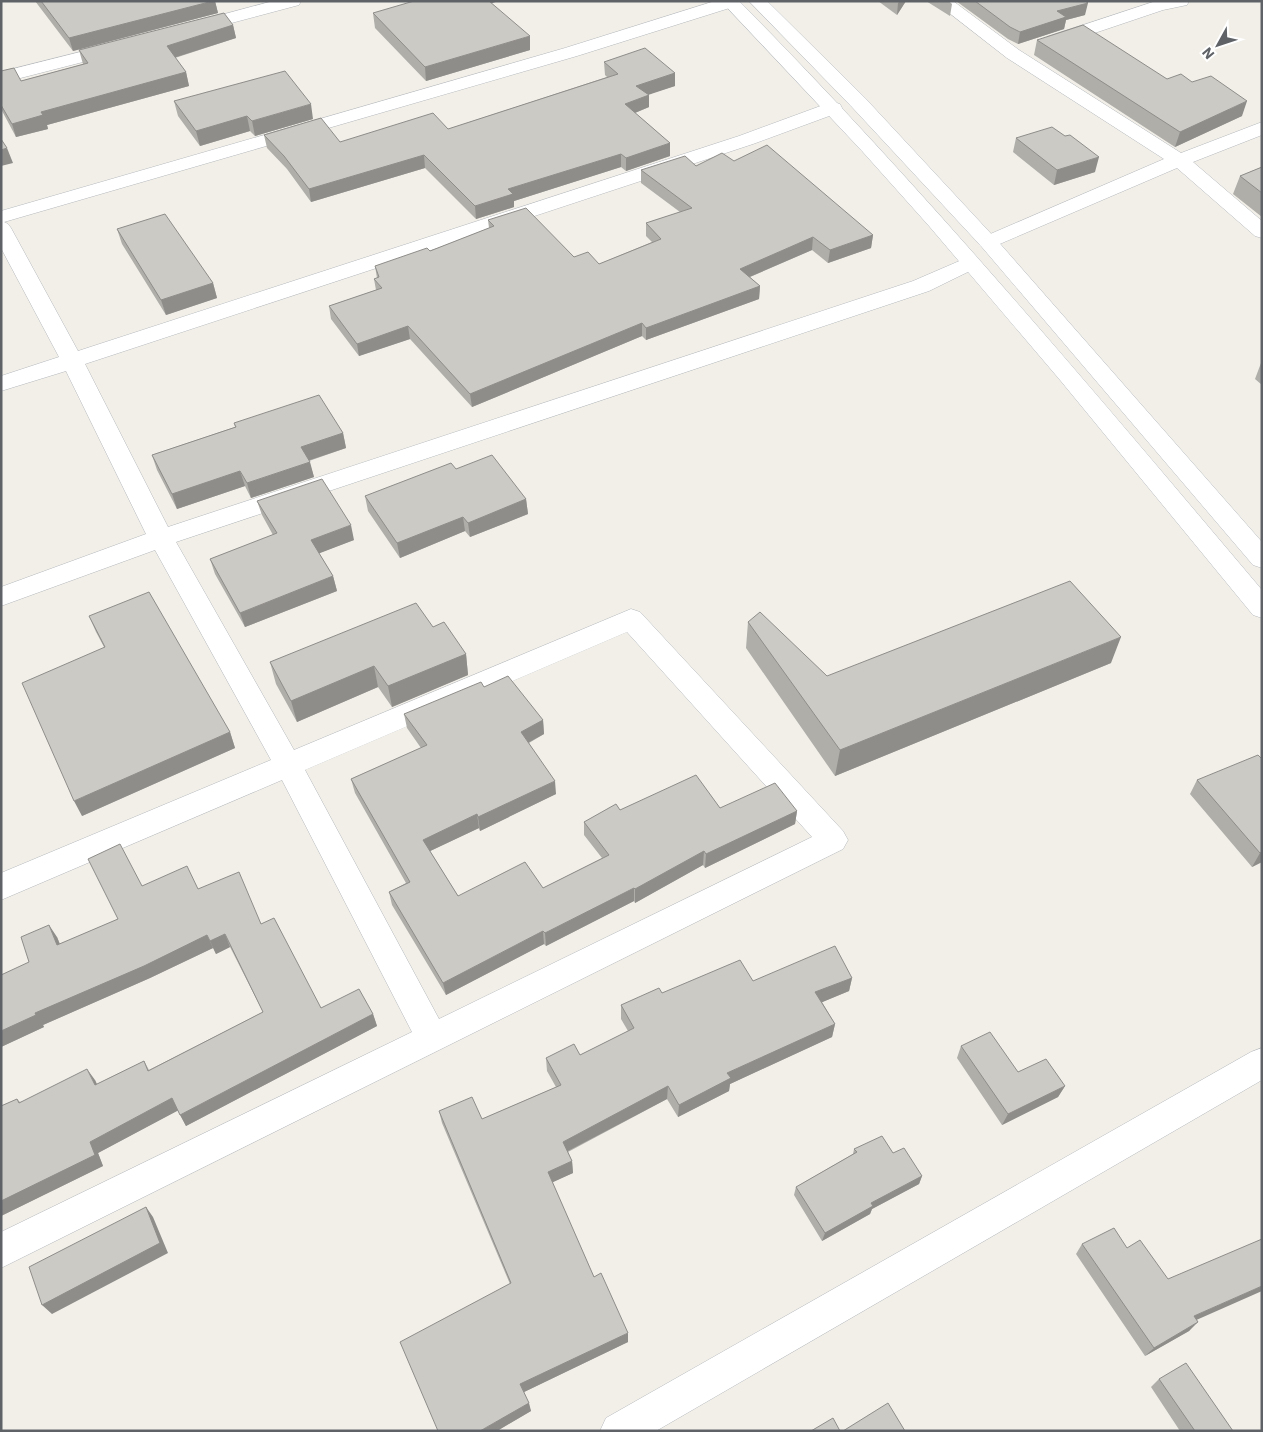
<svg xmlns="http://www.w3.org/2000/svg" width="1263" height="1432" font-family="'IBM Plex Sans',sans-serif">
	<rect width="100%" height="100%" fill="#f1efe8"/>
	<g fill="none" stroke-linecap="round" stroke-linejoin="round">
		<g stroke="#b5b8bc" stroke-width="1">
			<path id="street" d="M273 1H301L299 5 194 33 188 32 185 28 188 24Z
				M715 1 739 2 736 6 577 56 4 222 8 224 11 228 78 351 739 136 826 104 833 102 840 104 842 108 840 112 753 144 85 364 168 527 913 281 964 259 971 257 978 259 981 263 978 267 929 291 176 542 294 750 631 609 640 612 843 831 848 840 843 849 1 1268V1232L412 1032 282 780 1 900V873L271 760 155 550 1 606V587L146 534 66 371 1 391V376L59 357 1 248V211L565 48ZM627 632 812 837 439 1019 305 770Z
				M934 1H953L1019 50 1181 153 1262 122V135L1193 162 1262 221V238L1255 236 1177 168 995 246 988 248 981 246 978 242 981 238 1164 159 1007 58Z
				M1156 1H1189L1187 5 1163 10 1059 45 1053 46 1047 45 1044 41 1047 37Z
				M116 43 122 44 125 48 122 52 1 83V72Z
				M1262 1048V1080L656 1431H600L606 1418 1251 1052Z"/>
		</g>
		<g stroke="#b6babf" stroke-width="1">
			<path id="secondary" d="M721 1H739C924 188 1092 389 1262 590V618L1253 615 1060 380 929 226 862 151Z
				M749 1H767L865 98 995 238 1262 542V568L1253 565 981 246 851 106Z"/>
		</g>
		<use href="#street" fill="#fff" fill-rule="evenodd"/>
		<use href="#secondary" fill="#fff" fill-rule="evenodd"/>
	</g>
	<path fill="#afaea9" d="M35 1H215L218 13 73 51Z
		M878 1H906L897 15Z
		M926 1H949L952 4 950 16Z
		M956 1H1085V15L1066 20 1064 29 1018 44 1008 39Z
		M491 3 530 50 426 81 375 28 373 13Z
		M233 25 236 38 175 58 186 72 189 86 47 125 48 129 16 137 1 109V71L21 81 83 64 79 50Z
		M1037 40 1167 79 1242 116 1175 147 1034 55Z
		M604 62 675 73V86L649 94V107L635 113 670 143V156L626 171 621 167 514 201V207L476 219 425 168 311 202 287 169 267 148 264 135 340 142 448 129 607 77 605 75Z
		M174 101 313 119 255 136 250 131 200 146 178 116Z
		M1016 138 1095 172 1054 185 1013 152Z
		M734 161 873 235 871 248 828 263 812 250 750 277 760 286 759 299 646 340 642 336 472 407 410 339 359 356 331 319 329 306 376 290 374 279 377 278 375 266 430 251 489 228 488 220 574 257 599 264 652 242 646 236V223L680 212 641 183V170L696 166Z
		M1262 167V217L1233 194 1240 176Z
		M117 229 213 283 217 298 166 315 122 244Z
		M1261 363H1262V385L1255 379Z
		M234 423 343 433 346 448 309 461 314 477 251 498 245 486 177 509 157 470 152 455 235 427Z
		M456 469 526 499 528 514 470 537 465 531 400 558 368 511 365 496Z
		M257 501 354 540 319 553 333 576 337 591 245 627 215 574 210 559 273 535 262 515Z
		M89 616 230 732 235 748 82 816 104 647 96 632Z
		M748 622 827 676 1111 663 835 776 746 648Z
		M433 627 466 654 468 675 392 707 378 687 297 722 276 684 270 662Z
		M484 687 543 720 544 734 529 743 556 794 480 831 479 828 430 851 458 896 543 888 602 858 584 835V822L620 810 720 808 797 811 795 824 705 868 703 865 635 903 634 901 546 946 544 944 446 995 392 905 389 892 406 883 355 793 351 779 421 748 407 728 404 714Z
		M1262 759V862L1252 867 1190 794 1197 780Z
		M142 886 198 889 261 924 321 1008 373 1014 377 1026 186 1126 178 1110 98 1153 103 1166 1 1216V1106L17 1099 20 1102 95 1080 97 1084 144 1061 149 1070 263 1012 230 947 216 954 213 948 150 978 43 1025 44 1027 1 1047 29 962 57 937 60 944 118 919Z
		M852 978 849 991 822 1002 835 1024 832 1037 730 1084 729 1091 678 1117 667 1099 568 1152 572 1161 573 1173 552 1182 594 1277 628 1342 524 1392 531 1411 497 1431 510 1284 442 1123 439 1111 482 1119 556 1087 547 1071 546 1058 580 1055 628 1031 621 1019V1005L662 993 753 981Z
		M961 1046 1018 1072 1065 1086 1058 1097 1002 1125 957 1058Z
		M854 1149 893 1153 922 1176 919 1184 872 1209 870 1214 822 1241 794 1195 796 1187 853 1154Z
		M1082 1244 1127 1248 1197 1320 1189 1331 1145 1356 1076 1254Z
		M1159 1379 1233 1431H1180L1151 1387Z"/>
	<path fill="#8f8d8a" d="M213 1H215L218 13 73 51 69 38Z
		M479 1H499L479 7Z
		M900 1H906L897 15 898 3Z
		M1088 3 1085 15 1066 20 1064 29 1018 44 1020 32 1057 11Z
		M233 25 236 38 170 59 167 46Z
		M530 36V50L426 81 425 67Z
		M186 72 189 86 47 125 48 129 16 137 12 124 41 112Z
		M675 73V86L636 99V86Z
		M649 95V107L625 117V104Z
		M1247 101 1242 116 1175 147 1180 132Z
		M311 104 313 119 255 136 252 121Z
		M247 116 250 131 200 146 196 131Z
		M670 143V156L626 171V158Z
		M7 148 13 163 1 166V150Z
		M621 154V167L514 201V207L476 219 475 206 508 189Z
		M424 155 425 168 311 202 309 189Z
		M1099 157 1095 172 1054 185 1057 170Z
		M873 235 871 248 828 263 830 250Z
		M813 237 812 250 740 281V269Z
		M213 283 217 298 166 315 161 300Z
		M760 286 759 299 646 340V328Z
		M642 323V336L472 407 470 394Z
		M408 326 410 339 359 356 357 344Z
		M343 433 346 448 304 462 301 447Z
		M310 462 314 477 251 498 247 483Z
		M240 471 245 486 177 509 172 494Z
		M526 499 528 514 470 537 468 523Z
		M463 517 465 531 400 558 397 543Z
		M351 525 354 540 315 555 311 540Z
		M333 576 337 591 245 627 240 613Z
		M1121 637 1111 663 835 776 840 750Z
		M466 654 468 675 392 707 388 686Z
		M374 666 378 687 297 722 291 701Z
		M543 720 544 734 522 746 521 732Z
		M230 732 235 748 82 816 74 801Z
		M555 781 556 794 480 831 478 817Z
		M797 811 795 824 705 868 706 854Z
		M477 814 479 828 426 853 423 840Z
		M704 851 703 865 635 903V889Z
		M1262 852V862L1252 867 1260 853Z
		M634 888V901L546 946 545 933Z
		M49 925 57 937 65 958 57 945Z
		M543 931 544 944 446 995 443 983Z
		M225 934 230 947 216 954 210 941Z
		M207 935 213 948 150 978 43 1025 44 1027 1 1047V1031L35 1013Z
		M852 978 849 991 813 1006 815 992Z
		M373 1014 377 1026 186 1126 180 1115Z
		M835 1024 832 1037 730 1084 729 1091 678 1117 679 1105 727 1073Z
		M87 1069 95 1080 102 1097 95 1085Z
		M668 1086 667 1099 564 1153 563 1142Z
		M1065 1086 1058 1097 1002 1125 1008 1114Z
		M172 1098 179 1110 98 1153 103 1166 1 1216V1201L90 1142Z
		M572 1161 573 1173 549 1184 548 1172Z
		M922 1176 919 1184 872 1209 870 1214 822 1241 825 1233 871 1203Z
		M146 1207 153 1217 168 1253 52 1314 42 1305Z
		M1262 1286V1291L1185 1325 1194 1316Z
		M1198 1322 1189 1331 1145 1356 1154 1348Z
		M628 1333V1342L522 1393 520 1384Z
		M529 1403 531 1411 497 1431H480Z"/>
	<path fill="#cccac5" stroke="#8f8d8a" d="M41 1H213L69 38Z
		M414 1H489L530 36 425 67 373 13Z
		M975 1H1085L1088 3 1057 11 1066 17 1020 32 1010 27Z
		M224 13 233 25 167 46 186 72 41 112 43 115 12 124 1 105V71L14 68 21 81 88 63 79 50Z
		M1083 25 1167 79 1181 74 1192 82 1211 76 1247 101 1180 132 1037 40Z
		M645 48 675 73 636 86 649 95 625 104 670 143 626 158 621 154 508 189 513 194 475 206 424 155 309 189 284 156 264 135 321 118 340 142 433 113 448 129 618 74 604 62Z
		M285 71 311 104 252 121 247 116 196 131 174 101Z
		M1052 127 1065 136 1070 135 1099 157 1057 170 1016 138Z
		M1 139 7 148 1 150Z
		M767 145 873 235 830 250 813 237 740 269 760 286 646 328 642 323 470 394 408 326 357 344 329 306 382 288 374 279 379 277 375 266 427 248 430 251 494 226 488 220 526 208 574 257 588 252 599 264 661 239 646 223 692 208 641 170 685 156 696 166 722 153 734 161Z
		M1262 167V193L1240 176Z
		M165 214 213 283 161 300 117 229Z
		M319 395 343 433 301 447 310 462 247 483 240 471 172 494 152 455 236 427 234 423Z
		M492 455 526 499 468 523 463 517 397 543 365 496 451 463 456 469Z
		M322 479 351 525 311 540 333 576 240 613 210 559 277 533 257 501Z
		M1070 581 1121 637 840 750 748 622 760 612 827 676Z
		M149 592 230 732 74 801 22 683 105 647 89 616Z
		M416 603 433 627 444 622 466 654 388 686 374 666 291 701 270 662Z
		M508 676 543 720 521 732 555 781 478 817 477 814 423 840 458 896 525 862 543 888 609 855 584 822 616 804 620 810 696 775 720 808 775 783 797 811 706 854 704 851 635 889 634 888 545 933 543 931 443 983 389 892 410 882 351 779 427 745 404 714 481 682 484 687Z
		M1258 755 1262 759V852L1260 853 1197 780Z
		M120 844 142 886 187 866 198 889 239 872 261 924 274 918 321 1008 359 989 373 1014 180 1115 172 1098 90 1142 95 1155 1 1201V1106L17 1099 19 1103 87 1069 95 1085 144 1061 148 1071 263 1012 225 934 210 941 207 935 144 966 35 1013 36 1015 1 1031V975L29 962 21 937 49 925 57 945 118 919 88 859Z
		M835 946 852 978 815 992 835 1024 727 1073 731 1078 679 1105 668 1086 563 1142 572 1161 548 1172 594 1277 601 1273 628 1333 520 1384 529 1403 480 1431H438L400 1342 511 1283 439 1111 472 1097 482 1119 561 1085 546 1058 574 1044 580 1055 634 1028 621 1005 659 988 662 993 740 960 753 981Z
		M990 1032 1018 1072 1046 1059 1065 1086 1008 1114 961 1046Z
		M882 1136 893 1153 904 1148 922 1176 871 1203 873 1206 825 1233 796 1187 857 1152 854 1149Z
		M146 1207 160 1243 42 1305 29 1267Z
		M1114 1228 1127 1248 1140 1240 1168 1279 1262 1239V1286L1194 1316 1198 1322 1154 1348 1082 1244Z
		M1186 1363 1233 1431H1195L1159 1379Z
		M888 1403 905 1431H843Z
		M833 1418 840 1431H811Z"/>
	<rect width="1263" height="1432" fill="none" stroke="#5f6368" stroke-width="5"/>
	<g transform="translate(1218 45) rotate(230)" stroke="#ffffff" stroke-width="4" paint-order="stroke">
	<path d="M0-4L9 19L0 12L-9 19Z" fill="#5f6368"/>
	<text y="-8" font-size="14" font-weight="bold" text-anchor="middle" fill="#5f6368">N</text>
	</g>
</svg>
